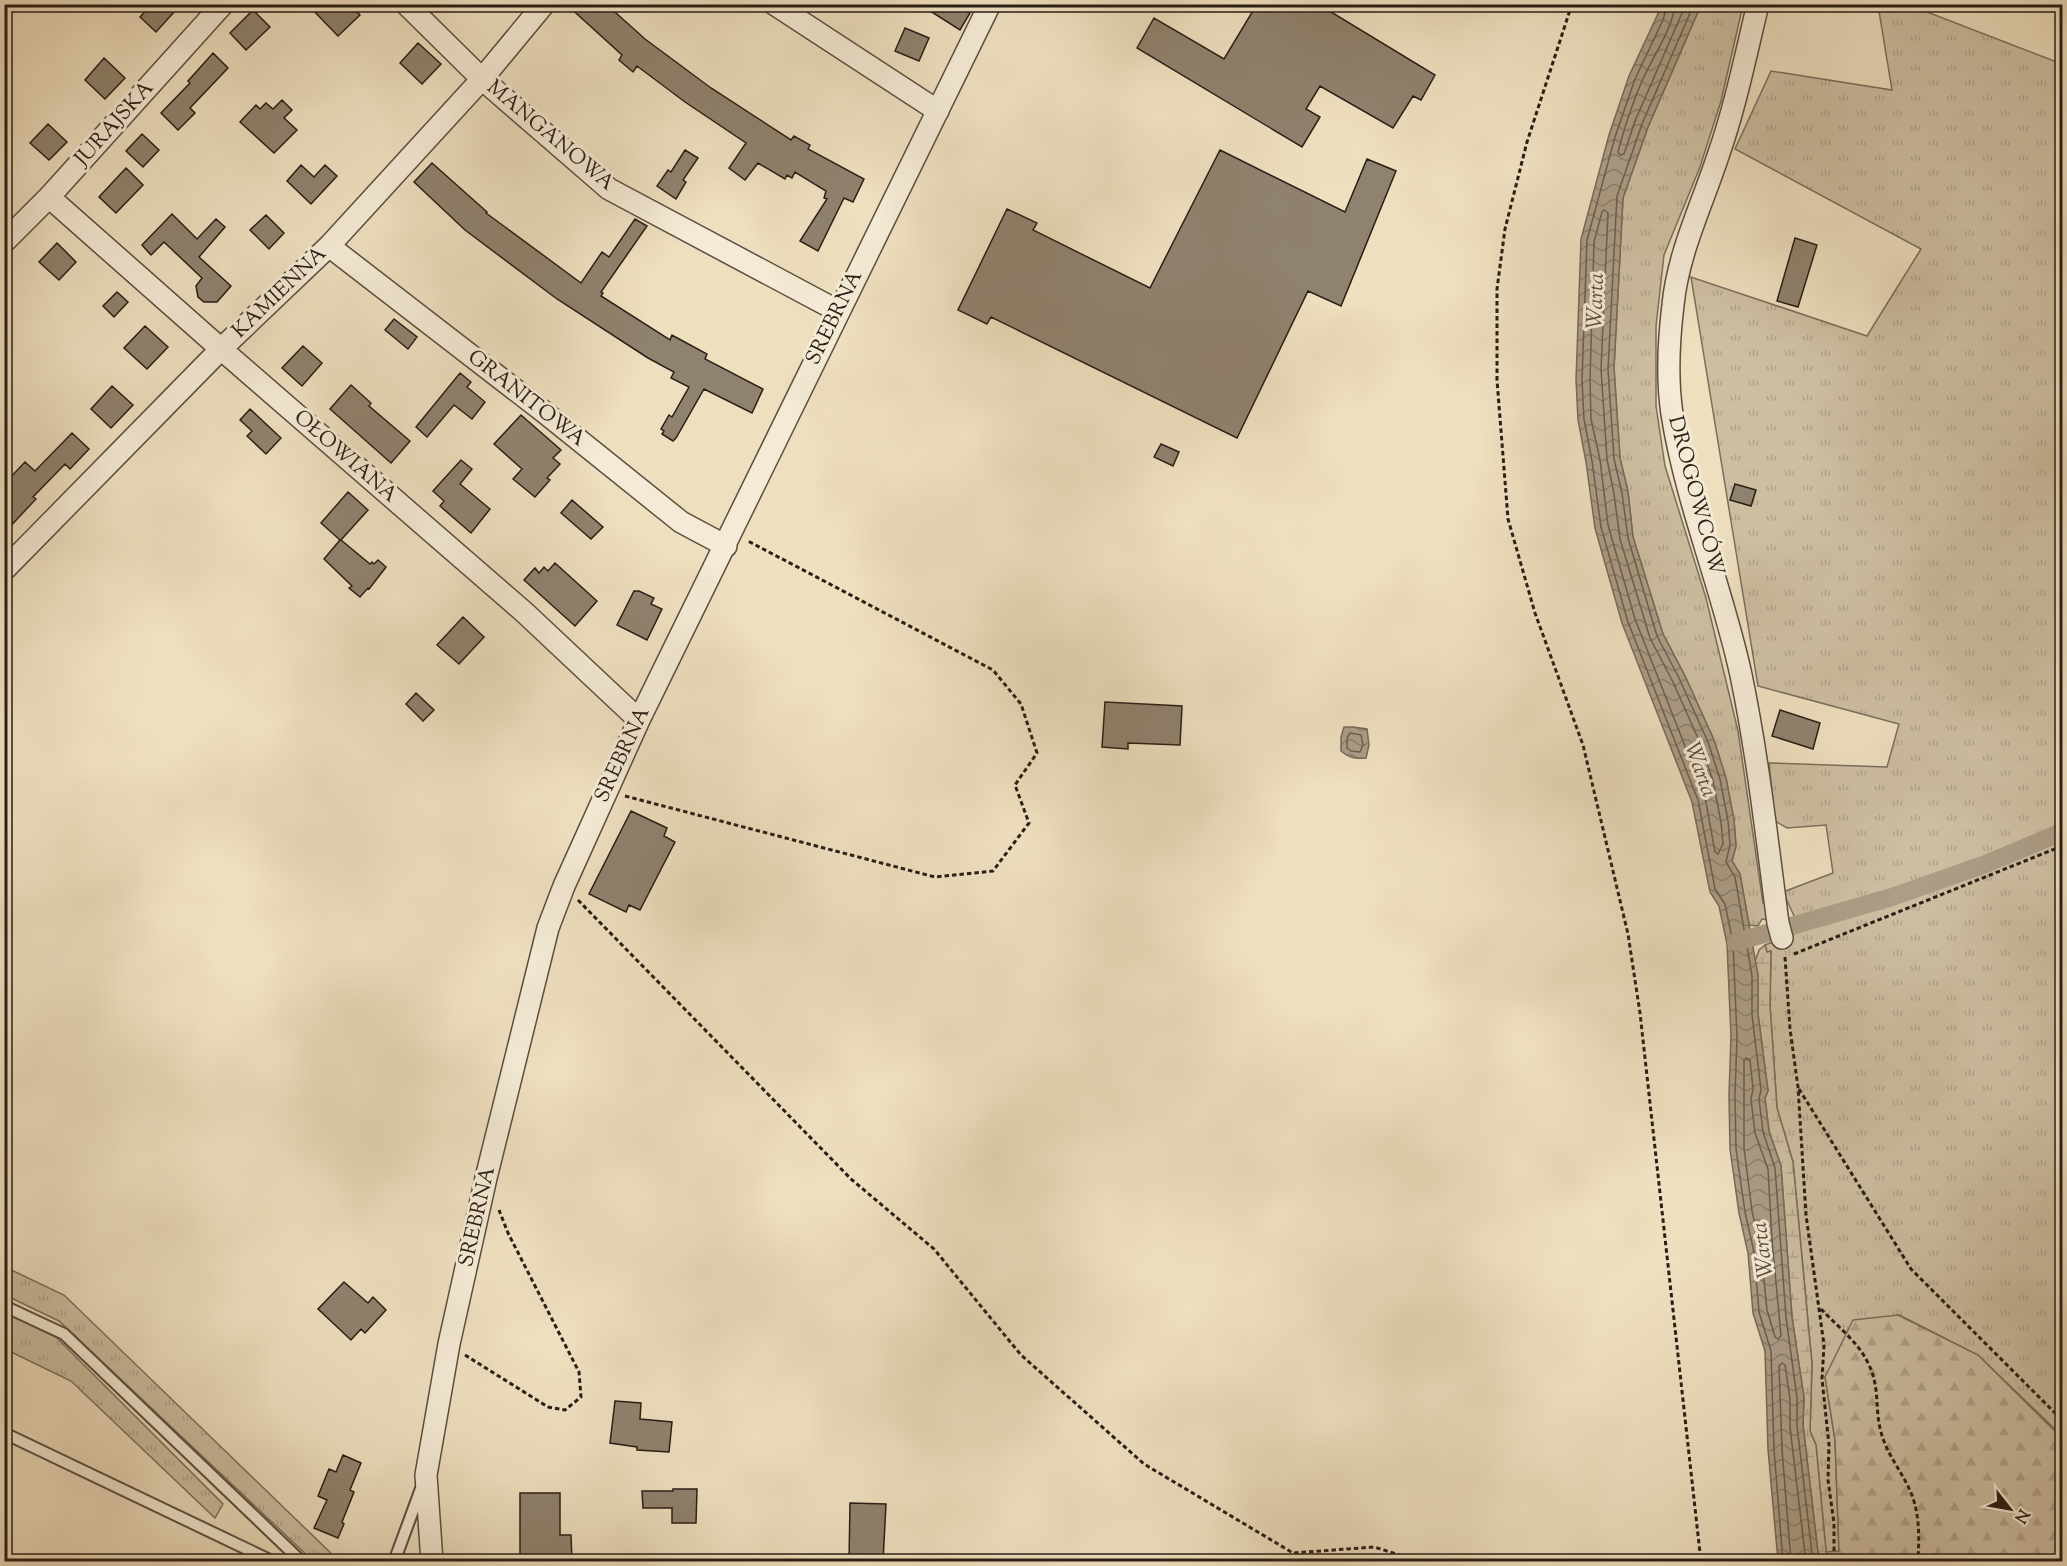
<svg xmlns="http://www.w3.org/2000/svg" width="2067" height="1566" font-family="'Sorts Mill Goudy',serif">
	<defs>
		<pattern id="grass-tufts" width="24" height="20" patternUnits="userSpaceOnUse" patternTransform="scale(1.5)"><rect width="24" height="20" fill="#cdbea2"/><path d="M3 7l-1-3M5 7V3M7 7l1-3M15 17l-1-3M17 17v-4M19 17l1-3" fill="none" stroke="#b0a38b"/></pattern>
		<pattern id="forest-firs" width="22" height="20" patternUnits="userSpaceOnUse" patternTransform="scale(1.5)"><rect width="22" height="20" fill="#cdbea2"/><path d="M5 1l3.5 6h-7zM16 11l3.5 6h-7z" fill="#b0a38b"/></pattern>
		<pattern id="wetland-marsh" width="20" height="14" patternUnits="userSpaceOnUse" patternTransform="scale(1.5)"><rect width="20" height="14" fill="#cdbea2"/><path d="M1 5h8M5 5V1M11 12h8M15 12V8" fill="none" stroke="#b0a38b"/></pattern>
		<pattern id="water-waves" width="16" height="10" patternUnits="userSpaceOnUse" patternTransform="scale(1.5)"><rect width="16" height="10" fill="#ab9d86"/><path d="M0 5q4-4 8 0t8 0" fill="none" stroke="#8b7f6d"/></pattern>
	</defs>
	<rect width="100%" height="100%" fill="#eedfbf"/>
	<filter id="stains"><feTurbulence type="fractalNoise" baseFrequency=".00333" numOctaves="4"/><feColorMatrix values="0 0 0 0 .2 0 0 0 0 .09 0 0 0 0 .02 0 0 0 .5 -.17"/></filter>
	<radialGradient id="worn" r=".72"><stop offset=".6" stop-color="#630" stop-opacity="0"/><stop offset="1" stop-color="#630" stop-opacity=".3"/></radialGradient>
	<path fill="url(#grass-tufts)" stroke="#7b6e5c" stroke-width="1.5" d="M1701 5H1743L1721 101 1700 167 1664 255 1656 326V406L1665 466 1706 598 1738 731 1763 903H1767L1769 920 1762 919 1758 926 1749 925 1740 874 1732 861 1736 846 1734 820 1726 778 1714 740 1685 676 1663 634 1633 537 1628 492 1620 458 1614 368 1623 198 1648 127Z
		M1878 5H1909L2062 64V1436L1978 1355 1899 1315 1825 1377 1835 1440 1839 1552H1826L1816 1445 1810 1431 1812 1364 1793 1162 1777 1108 1770 1005 1771 951 1767 952 1765 945 1801 931 1783 892 1833 873 1826 825 1787 828 1775 821 1769 763 1887 767 1899 724 1758 686 1691 277 1867 336 1921 249 1735 149 1771 71 1892 90Z
		M5 1267 64 1295 339 1561H313L59 1321 5 1295Z
		M4 1312 56 1337 223 1504 215 1518 71 1381 5 1349Z"/>
	<path fill="url(#forest-firs)" stroke="#7b6e5c" stroke-width="1.5" d="M1898 1315 1978 1355 2062 1438V1561H1827L1826 1552 1839 1551 1835 1440 1825 1377 1853 1320Z"/>
	<path fill="url(#wetland-marsh)" stroke="#7b6e5c" stroke-width="1.5" d="M1765 945 1767 952 1771 951 1770 1005 1777 1108 1793 1162 1812 1364 1810 1431 1816 1445 1827 1561H1819L1803 1425 1804 1398 1792 1317 1781 1166 1769 1131 1765 1098 1768 1091 1758 1014V975L1755 961 1759 950Z"/>
	<path fill="url(#water-waves)" stroke="#776a59" stroke-width="1.5" d="M1662 5H1701L1648 127 1623 198 1614 368 1620 458 1628 492 1633 537 1663 634 1685 676 1714 740 1726 778 1734 820 1736 846 1732 861 1740 874 1758 975V1014L1768 1091 1765 1098 1769 1131 1781 1166 1792 1317 1804 1398 1803 1425 1819 1561H1778L1768 1449 1765 1351 1753 1313 1748 1253 1739 1213 1730 1149 1729 1095 1731 1037 1727 944 1719 906 1710 892 1692 802 1622 623 1595 528 1586 462 1578 420 1576 380 1581 239 1609 135 1629 76Z
		M1344 727H1353L1367 729 1369 745 1366 758C1355 759 1349 758 1341 751V737Z"/>
	<g fill="none" stroke-linecap="round" stroke-linejoin="round">
		<path stroke="#6a5e4e" stroke-width="1.5" d="M1667 4 1663 20 1635 79 1615 137 1587 240 1582 380 1584 419 1592 461 1601 527 1628 622 1698 800 1715 889 1725 904 1733 943 1737 1037 1735 1095 1736 1149 1745 1212 1754 1252 1759 1312 1771 1351 1774 1449 1783 1562
			M1675 4C1674 26 1651 60 1642 81 1632 104 1624 129 1618 152L1620 155 1624 154 1635 121 1686 4
			M1694 4 1642 124 1617 196 1608 369 1614 459 1622 493 1628 538 1657 636 1679 678 1708 742 1720 779 1728 821 1730 845 1726 862 1735 877 1752 976V1015L1761 1090 1759 1099 1763 1132 1775 1168 1786 1317 1797 1398V1426L1813 1562
			M1604 210 1608 213 1601 369 1607 459 1614 494 1620 539 1650 638 1673 682 1701 745 1713 781 1721 822 1723 844 1718 854 1715 852 1705 797 1635 619 1608 525 1600 460 1591 419 1590 380 1594 242 1602 212Z
			M1350 733 1361 735 1363 745 1360 752 1351 751 1347 748V738Z
			M1746 1058 1750 1060 1753 1089 1751 1099 1755 1133 1768 1169 1772 1240 1781 1336 1778 1339 1775 1337 1767 1310 1761 1251 1752 1211 1744 1148V1060Z
			M1791 1562 1782 1449 1779 1366 1782 1363 1785 1365 1790 1399V1427L1806 1562"/>
		<path stroke="#ab9d86" stroke-width="18" d="M1736 942 1892 897 1983 865 2062 832"/>
	</g>
	<path fill="#8f826e" stroke="#291e16" stroke-width="1.5" d="M152 4H168L175 11 156 32 140 17Z
		M307 4H349L360 15 338 36Z
		M566 4H606L645 39 711 88 791 140 794 136 810 145 808 149 864 179 853 202 844 198 818 251 800 241 827 199 824 198 826 191 795 172 792 178 787 175 785 179 758 163 745 180 729 168 746 143 685 102 637 66 633 72 619 60 622 55Z
		M919 4H956L970 13 960 30Z
		M1257 4H1318L1435 75 1421 100 1413 96 1393 128 1320 86 1306 109 1320 117 1302 147 1137 48 1154 18 1224 59Z
		M253 10 270 27 246 50 230 33Z
		M905 28 929 38 919 61 895 51Z
		M418 43 441 64 422 84 400 63Z
		M213 53 228 68 190 108 195 113 178 130 161 113 190 83 188 81Z
		M104 58 125 78 105 99 85 80Z
		M282 100 292 110 284 118 297 130 274 153 240 122 256 105 260 109 266 103 273 109Z
		M48 124 67 142 49 160 30 143Z
		M142 134 159 150 143 167 126 151Z
		M685 150 698 158 683 180 686 182 676 199 657 186 668 170 671 172Z
		M1220 150 1345 212 1367 159 1396 171 1341 306 1308 291 1237 438 991 317 987 324 958 310 1007 209 1037 223 1033 230 1150 288Z
		M432 163 487 212 486 213 581 283 602 252 609 257 635 219 647 226 601 292 603 293 601 296 670 340 672 335 681 340 707 354 705 359 763 389 752 413 704 389 676 438 673 441 662 434 664 431 661 429 669 415 672 417 689 387 671 378 674 372 648 358 557 299 465 230 414 182Z
		M301 165 314 177 325 165 337 176 311 204 287 181Z
		M126 168 143 185 116 213 99 197Z
		M172 214 197 239 216 219 225 227 199 257 231 286 217 302H204L198 297 196 286 202 278 164 242 151 255 142 245Z
		M266 215 284 233 269 249 250 230Z
		M1795 238 1817 245 1798 307 1777 301Z
		M57 243 76 262 59 280 39 262Z
		M117 292 128 302 114 317 103 306Z
		M394 319 417 337 408 349 385 330Z
		M145 326 168 347 147 369 124 348Z
		M303 346 322 363 302 386 282 368Z
		M460 373 471 382 467 387 485 402 472 419 454 405 427 437 416 427Z
		M351 385 371 403 369 406 410 441 391 463 330 409Z
		M112 386 133 405 111 428 91 409Z
		M250 409 281 438 266 454 247 436 252 431 240 420Z
		M521 415 561 450 553 458 560 464 547 478 550 480 535 497 513 479 522 469 494 444Z
		M72 433 89 449 70 469 65 464 33 497 36 499 4 533V484L25 462 35 471Z
		M1161 444 1179 452 1173 466 1154 457Z
		M461 460 472 469 460 484 490 509 471 533 440 506 444 501 433 491Z
		M1735 484 1756 490 1751 506 1730 500Z
		M348 492 368 510 341 540 370 564 372 562 374 564 378 560 386 567 369 589 368 588 360 597 349 588 352 586 324 559 340 540 321 523Z
		M572 500 603 527 591 539 561 513Z
		M555 563 597 601 575 626 524 580 535 568 539 573 544 567 548 571Z
		M634 591H639L654 598 651 604 662 609 647 640 617 625Z
		M463 617 484 637 459 664 437 645Z
		M416 693 434 710 423 721 406 704Z
		M1105 702 1182 706 1180 745 1128 743V749L1102 747Z
		M1780 710 1820 723 1813 749 1772 736Z
		M631 811 667 828 664 836 675 842 640 910 629 905 626 912 589 894Z
		M344 1282 368 1303 373 1297 386 1310 365 1333 361 1329 351 1340 318 1309Z
		M615 1401 641 1403 640 1419 672 1422 669 1452 637 1450V1447L610 1443Z
		M343 1455 361 1463 350 1490 354 1492 342 1522 344 1524 338 1538 314 1528 327 1500 318 1496 329 1469 336 1472Z
		M673 1489H697L696 1523H672V1508H643L642 1491H673Z
		M520 1493H560V1535H571L572 1562H520Z
		M850 1503 886 1504 883 1562H849Z"/>
	<g fill="none" stroke-linecap="round" stroke-linejoin="round">
		<g stroke="#5a4e40" stroke-width="14">
			<path id="lane" d="M4 1306 64 1334 302 1562
				M4 1433 274 1562
				M394 1562 422 1486"/>
		</g>
		<g stroke="#5a4e40" stroke-width="24">
			<path id="street" d="M406 4 482 79 609 189 838 311
				M774 4 938 111
				M1758 4C1746 54 1735 108 1718 156 1702 205 1678 253 1673 305 1669 338 1667 381 1672 414 1686 503 1722 587 1741 675 1758 757 1767 840 1778 923L1782 938
				M49 197 221 349 524 612 639 720
				M4 242 49 197 223 4
				M329 246 544 412 681 522 726 546
				M4 570 221 349 329 246 482 79 544 4
				M432 1562 426 1475 449 1344 486 1178 548 928 564 886 639 720 990 4"/>
		</g>
		<path stroke="#291e16" stroke-width="3" stroke-dasharray="4.5 3" stroke-linecap="butt" d="M1572 4 1527 142 1505 229 1497 289V380L1508 519 1535 613 1583 745 1628 934 1640 1013 1701 1562
			M625 796 935 877 993 871 1029 823 1015 785 1037 753 1021 704 993 670 748 541
			M578 900 851 1179 934 1249 1021 1355 1144 1464 1293 1553 1374 1547 1422 1562
			M1794 954 2062 846
			M1785 957 1790 1029 1798 1087 1806 1215 1824 1345 1822 1379 1829 1445 1828 1480 1834 1523V1562
			M1799 1089 1911 1269 2062 1420
			M1821 1309C1836 1325 1857 1341 1867 1361 1881 1387 1874 1407 1881 1432 1887 1456 1905 1475 1913 1498 1920 1520 1919 1539 1918 1562
			M465 1355 548 1407 565 1410 581 1397 579 1372 508 1233 499 1210"/>
		<use href="#lane" stroke="#f4ead5" stroke-width="10"/>
		<use href="#street" stroke="#f4ead5" stroke-width="21"/>
	</g>
	<g text-anchor="middle" dominant-baseline="central" stroke-width="6" stroke-linejoin="round" paint-order="stroke">
		<g font-size="21" fill="#291e16" stroke="#f4ead5">
			<text transform="translate(115 124) rotate(-48)">JURAJSKA</text>
			<text transform="translate(550 136) rotate(40)">MANGANOWA</text>
			<text transform="translate(280 293) rotate(-44)">KAMIENNA</text>
			<text transform="translate(835 318) rotate(-64)">SREBRNA</text>
			<text transform="translate(526 399) rotate(38)">GRANITOWA</text>
			<text transform="translate(345 457) rotate(41)">OŁOWIANA</text>
			<text transform="translate(1695 496) rotate(75)">DROGOWCÓW</text>
			<text transform="translate(623 755) rotate(-65)">SREBRNA</text>
			<text transform="translate(478 1217) rotate(-77)">SREBRNA</text>
		</g>
		<g font-size="22" font-style="italic" fill="#564a3d" stroke="#f4ead5">
			<text transform="translate(1597 301) rotate(-88)">Warta</text>
			<text transform="translate(1699 770) rotate(70)">Warta</text>
			<text transform="translate(1764 1250) rotate(-97)">Warta</text>
		</g>
	</g>
	<rect width="2067" height="1566" fill="none" stroke="#eedfbf" stroke-width="24"/>
	<rect x="6" y="6" width="2055" height="1554" fill="none" stroke="#291e16" stroke-width="3"/>
	<rect x="12" y="12" width="2043" height="1542" fill="none" stroke="#291e16" stroke-width="1.5"/>
	<g transform="translate(2010 1509) rotate(121)" stroke="#f4ead5" stroke-width="4.5" paint-order="stroke">
	<path d="M0-4.5L10 22L0 15L-10 22Z" fill="#291e16"/>
	<text y="-9" font-size="16" font-weight="bold" text-anchor="middle" fill="#291e16">N</text>
	</g>
	<rect width="100%" height="100%" filter="url(#stains)"/>
	<rect width="100%" height="100%" fill="url(#worn)"/>
</svg>
